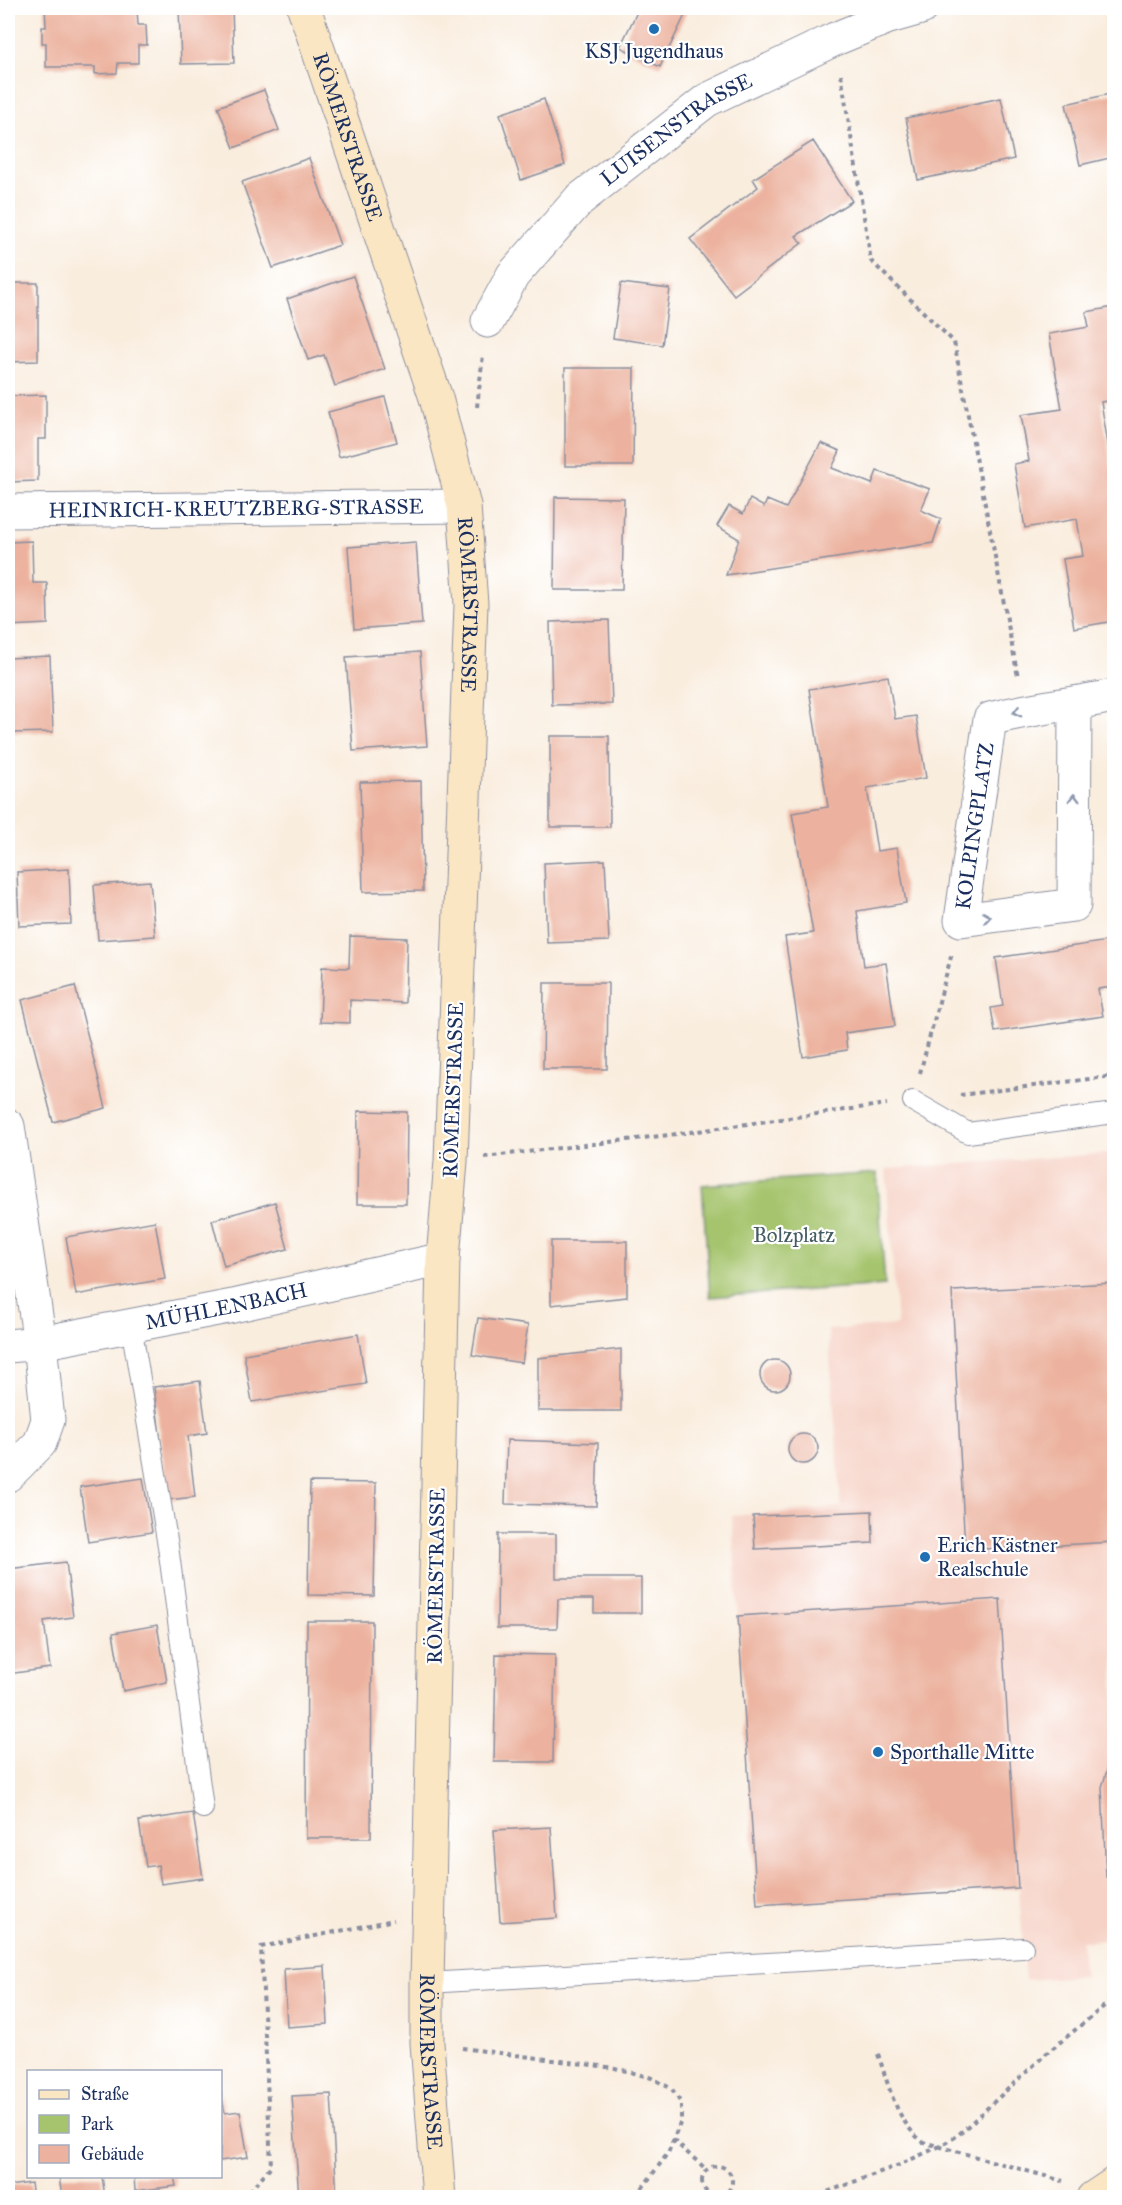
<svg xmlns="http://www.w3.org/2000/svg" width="1122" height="2205" font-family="'IM FELL Great Primer',serif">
	<rect width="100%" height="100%" fill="#fff"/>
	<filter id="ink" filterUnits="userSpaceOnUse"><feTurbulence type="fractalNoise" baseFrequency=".0167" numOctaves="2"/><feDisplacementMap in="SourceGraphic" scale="12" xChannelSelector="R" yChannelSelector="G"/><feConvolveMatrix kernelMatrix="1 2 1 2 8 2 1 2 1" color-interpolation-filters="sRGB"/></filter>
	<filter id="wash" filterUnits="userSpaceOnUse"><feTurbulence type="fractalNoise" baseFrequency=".008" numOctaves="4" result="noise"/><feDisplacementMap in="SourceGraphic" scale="24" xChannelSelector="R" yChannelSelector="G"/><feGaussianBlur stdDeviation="1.35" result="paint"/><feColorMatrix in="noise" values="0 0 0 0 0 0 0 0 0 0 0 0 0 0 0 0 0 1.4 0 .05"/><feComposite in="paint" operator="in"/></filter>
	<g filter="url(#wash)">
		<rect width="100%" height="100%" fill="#f9edde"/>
		<path fill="#f6d1c5" d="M1114 1153V1940L1081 1941 1084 1976 1025 1980 1000 1599 738 1616 732 1516 841 1507 828 1330 897 1325 886 1169Z"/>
		<path fill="#a5c46d" stroke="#607a66" stroke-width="1.5" d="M877 1173 885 1285 710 1297 702 1185Z"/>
		<g id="blocks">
			<path fill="#ecb29f" d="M8 8H13V60H8Z
				M45 8H137L138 25H146L147 45H138V63H118L117 73 95 74V67H46V43H42V27H46Z
				M179 8H232L234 63 181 64Z
				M639 8H680L687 11 660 67 620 47Z
				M264 90 279 130 234 148 218 107Z
				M1114 93V157L1080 165 1066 104Z
				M1001 98 1014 159 918 180 906 118Z
				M544 99 565 165 521 180 500 114Z
				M813 141 852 201 796 236 802 243 734 295 690 239 758 187 753 179Z
				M309 158 340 245 273 268 242 182Z
				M353 276 385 369 335 386 324 355 308 360 287 299Z
				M8 283H38V361L8 362Z
				M621 283 670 289 662 345 613 338Z
				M1114 307V400L1101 402 1114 481V621L1074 628 1063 559 1083 556 1077 519 1025 528 1014 464 1029 461 1021 415 1062 409 1049 334 1089 327 1086 312Z
				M565 368H634L633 466H565Z
				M46 395V439H38V481L8 482V396Z
				M385 397 397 442 339 457 328 412Z
				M821 443 840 451 832 468 872 484 877 471 930 489 921 510 941 519 933 543 726 575 739 539 717 526 729 506 743 514 750 499 764 507 767 500 786 508Z
				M555 497 624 498 622 590H554Z
				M32 541 33 583H47L48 624 8 626V542Z
				M416 542 422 624 354 629 348 547Z
				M609 620 612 704 552 705 550 622Z
				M420 652 427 746 353 751 346 657Z
				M50 656 53 732 8 733V658Z
				M888 676 895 719 916 716 926 778 867 788 877 851 897 848 906 903 857 911 864 966 886 963 895 1026 845 1033 847 1050 803 1057 785 937 813 933 792 813 828 807 809 689Z
				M550 736H609L610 827H550Z
				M421 781 423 891 363 892 360 782Z
				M605 860 609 941 547 943 544 863Z
				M69 869 71 924 19 926 17 872Z
				M150 881 155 936 98 940 94 885Z
				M350 936 407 938 405 1003 350 1000V1023L320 1022 322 967 349 968Z
				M1114 940V987L1098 989 1103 1016 995 1032 991 1008 1003 1006 996 958Z
				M544 983H608L607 1069H543Z
				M75 986 106 1108 53 1122 22 1000Z
				M358 1111 407 1112 406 1204H357Z
				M275 1202 288 1249 224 1266 212 1220Z
				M155 1221 165 1279 76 1295 66 1237Z
				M551 1241H627V1297L551 1305Z
				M1114 1283V1542L965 1550 952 1291Z
				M478 1318 528 1325 522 1363 472 1355Z
				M358 1334 366 1384 252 1402 244 1354Z
				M621 1349V1411H538V1358Z
				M760 1375a15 15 0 1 1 30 0a15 15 0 1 1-30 0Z
				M200 1381 207 1433 188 1436 195 1497 168 1500 154 1387Z
				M788 1449a15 15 0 1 1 30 0a15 15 0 1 1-30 0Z
				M507 1440 598 1443 596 1506 505 1504Z
				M143 1478 152 1532 88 1542 80 1487Z
				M310 1482 376 1483 374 1596 308 1595Z
				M872 1511 873 1543 755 1549 753 1516Z
				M498 1534H556V1578H641V1613H594V1599H558L557 1628H497Z
				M66 1562 73 1617 44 1621 50 1668 8 1674V1569Z
				M1000 1599 1018 1888 757 1905 738 1616Z
				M307 1621H372L371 1838H306Z
				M157 1625 167 1682 123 1691 113 1633Z
				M496 1654 555 1655 553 1762H494Z
				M1114 1759V1895H1110L1109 1877H1106L1102 1787 1108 1767Z
				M193 1813 203 1878 161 1884 158 1865 146 1867 139 1821Z
				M551 1827 557 1918 500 1922 494 1830Z
				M325 1966 328 2024 287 2027 284 1969Z
				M220 2089 225 2113 240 2111 248 2157 220 2161Z
				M331 2094 337 2198H299L292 2096Z
				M59 2176H102L105 2198H62Z
				M134 2176H174L176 2186 135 2191Z
				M31 2183 33 2198H8V2186Z"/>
		</g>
	</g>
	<g filter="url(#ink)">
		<use href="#blocks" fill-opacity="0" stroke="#8a8e9e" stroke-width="1.5"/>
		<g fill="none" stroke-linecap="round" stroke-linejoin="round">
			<g stroke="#8a8e9e" stroke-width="22">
				<path id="service" d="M913 1101 968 1133 1114 1113
					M131 1325 168 1546 203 1808
					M427 1983 1023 1948"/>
			</g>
			<g stroke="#8a8e9e" stroke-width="35">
				<g id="minor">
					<path id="s1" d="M488 321 513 275 579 200 707 100 835 39 886 18 921 8"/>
					<path id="s2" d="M8 511 464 506"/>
					<path id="s3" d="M1075 704 1074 905 961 920 990 719C1031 708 1073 704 1114 696"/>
					<path d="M8 1126 40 1343 48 1420 40 1443 8 1475"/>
					<path id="s4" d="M8 1346 40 1343 233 1306 443 1259"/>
				</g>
			</g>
			<g stroke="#8a8e9e" stroke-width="35">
				<g id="secondary">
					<path id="s5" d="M304 8 436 398 464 506 471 604 451 1161 443 1259 427 1983V2043L439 2198"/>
					<path d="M1093 2198 1114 2184"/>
				</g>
			</g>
			<path stroke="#8a8e9e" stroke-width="4" stroke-dasharray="4.5 4.5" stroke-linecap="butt" d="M841 74 871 261 954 342 1018 677
				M477 407 483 355
				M920 1073 952 953
				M960 1095 1114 1076
				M484 1157 677 1134 887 1104
				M462 2048 615 2068 652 2078 672 2089 681 2103V2121L668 2153 635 2198
				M878 2054C889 2086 896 2121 923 2142L1063 2181
				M673 2140 707 2170
				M702 2181a15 15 0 1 1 30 0a15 15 0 1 1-30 0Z
				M244 2198 271 2166 261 1947 394 1920
				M811 2198 899 2165 938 2147 957 2136 1047 2053 1114 1998"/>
			<use href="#service" stroke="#fff" stroke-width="20"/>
			<use href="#minor" stroke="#fff" stroke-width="33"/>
			<use href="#secondary" stroke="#fbe6c4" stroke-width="33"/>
		</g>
		<defs><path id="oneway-chevron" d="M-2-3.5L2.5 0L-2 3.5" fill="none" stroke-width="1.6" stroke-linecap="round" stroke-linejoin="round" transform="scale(1.5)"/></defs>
		<g stroke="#8d97ae">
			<use href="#oneway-chevron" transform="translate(1017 712) rotate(166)"/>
			<use href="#oneway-chevron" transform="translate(1074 798) rotate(-90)"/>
			<use href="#oneway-chevron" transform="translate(987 917) rotate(-8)"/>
		</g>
	</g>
	<g fill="#1f6fb2" stroke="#fff" stroke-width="2">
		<circle cx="654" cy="29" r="6"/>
		<circle cx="925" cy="1557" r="6"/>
		<circle cx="878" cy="1752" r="6"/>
	</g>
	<g text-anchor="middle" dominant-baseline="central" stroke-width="4.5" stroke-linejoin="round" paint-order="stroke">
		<g font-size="21" fill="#1b2f5e" stroke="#fff" text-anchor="start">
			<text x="654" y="51" text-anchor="middle">KSJ Jugendhaus</text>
			<text x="937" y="1545">Erich Kästner<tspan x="937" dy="24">Realschule</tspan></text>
			<text x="890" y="1752">Sporthalle Mitte</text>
		</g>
		<g font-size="21" fill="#1b2f5e" stroke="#fff">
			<text stroke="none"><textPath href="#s1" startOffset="273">LUISENSTRASSE</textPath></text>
			<text stroke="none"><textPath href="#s5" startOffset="136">RÖMERSTRASSE</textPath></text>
			<text stroke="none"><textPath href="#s2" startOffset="228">HEINRICH-KREUTZBERG-STRASSE</textPath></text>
			<text stroke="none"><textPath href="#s5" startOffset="622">RÖMERSTRASSE</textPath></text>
			<text stroke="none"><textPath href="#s3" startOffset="410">KOLPINGPLATZ</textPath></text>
			<text transform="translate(453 1090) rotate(-88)">RÖMERSTRASSE</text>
			<text stroke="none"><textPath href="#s4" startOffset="222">MÜHLENBACH</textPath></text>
			<text transform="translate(436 1576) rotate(-89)">RÖMERSTRASSE</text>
			<text stroke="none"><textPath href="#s5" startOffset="2080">RÖMERSTRASSE</textPath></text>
		</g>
		<g font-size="21" fill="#445c62" stroke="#fff">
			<text x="794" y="1235">Bolzplatz</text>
		</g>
	</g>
	<rect width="1122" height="2205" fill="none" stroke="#fff" stroke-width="30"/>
	<rect x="27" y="2070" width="195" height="108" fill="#ffffff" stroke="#a4acbf" stroke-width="1.5"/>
	<rect x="39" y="2090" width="30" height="9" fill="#fbe6c4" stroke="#a4acbf" stroke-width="1.5"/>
	<text x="81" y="2100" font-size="18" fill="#1b2f5e">Straße</text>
	<rect x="39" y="2115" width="30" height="18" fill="#a5c46d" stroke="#a4acbf" stroke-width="1.5"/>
	<text x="81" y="2130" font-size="18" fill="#1b2f5e">Park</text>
	<rect x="39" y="2145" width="30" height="18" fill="#ecb29f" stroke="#a4acbf" stroke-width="1.5"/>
	<text x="81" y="2160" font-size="18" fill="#1b2f5e">Gebäude</text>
</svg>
